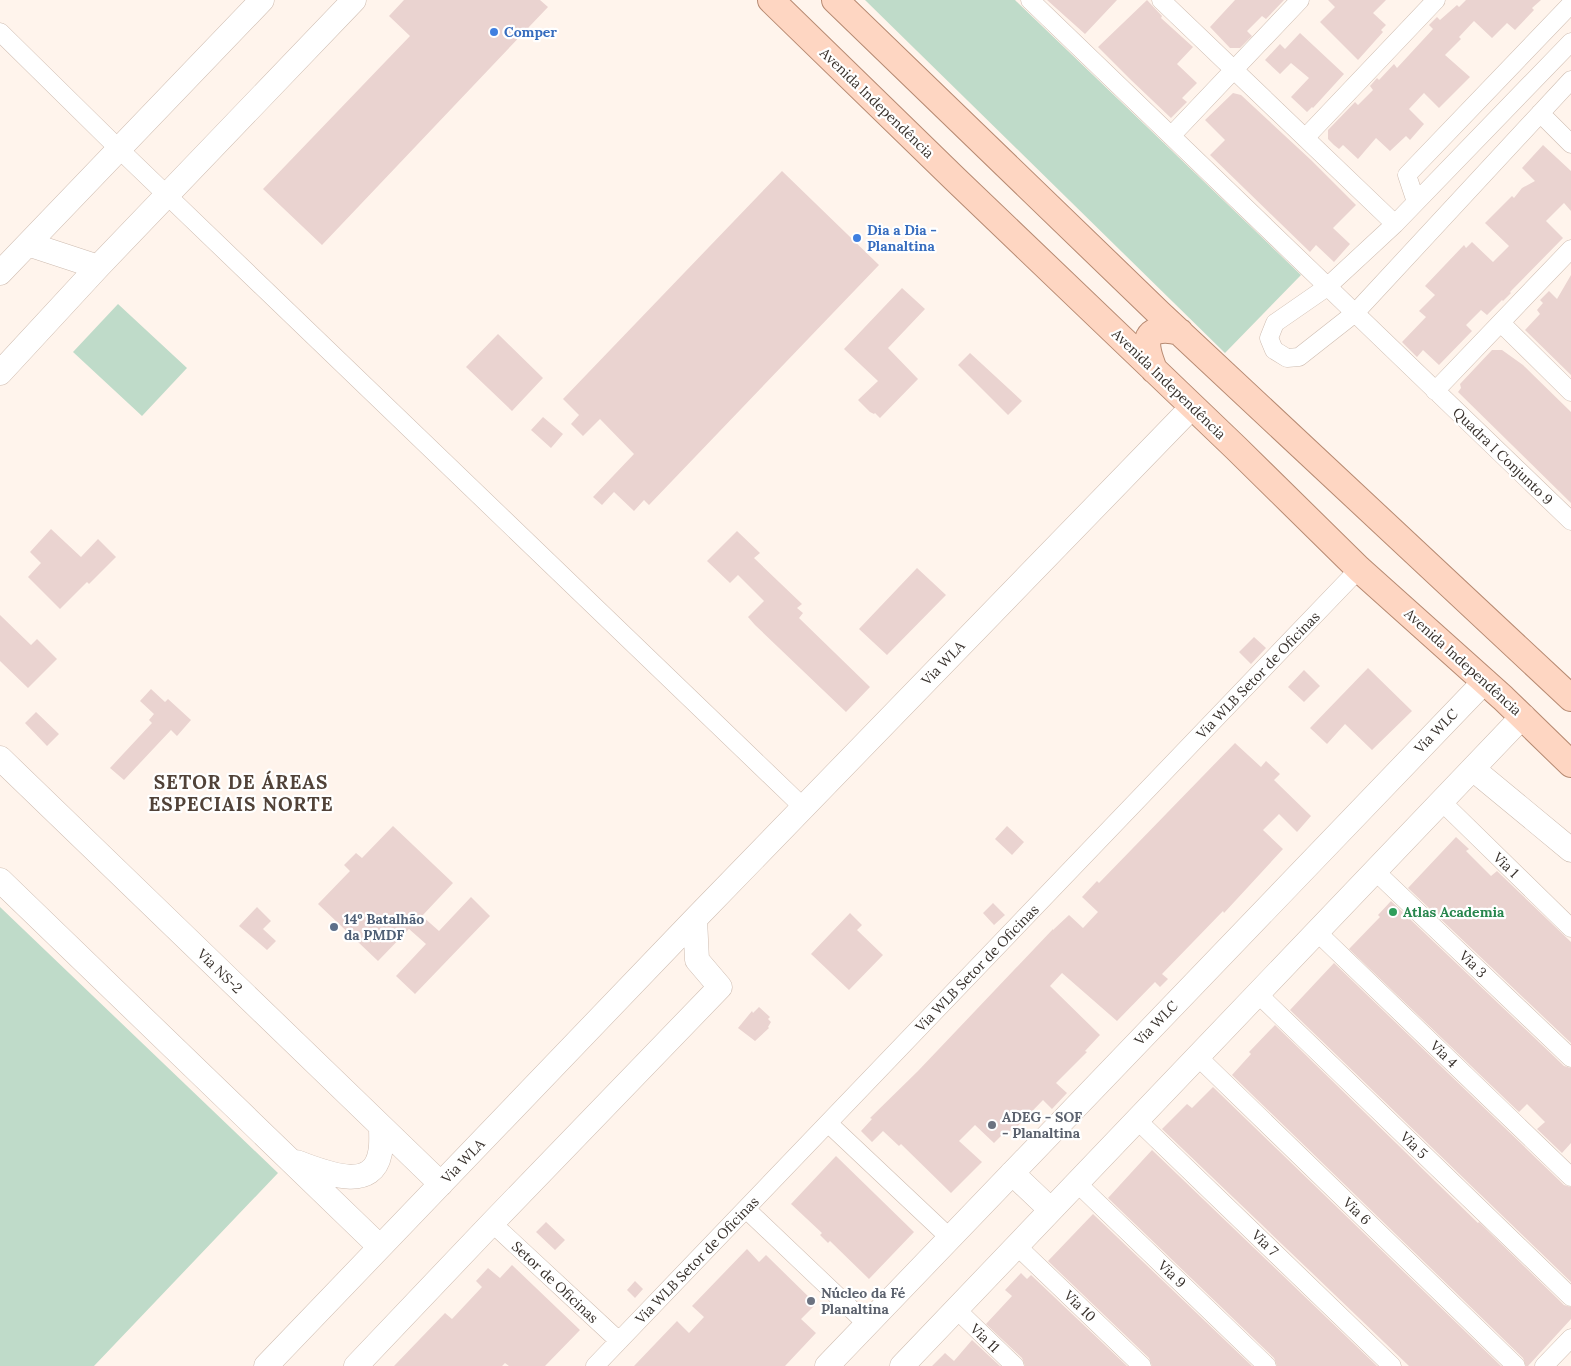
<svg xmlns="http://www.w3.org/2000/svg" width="1571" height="1366" font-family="Lora,serif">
	<rect width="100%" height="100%" fill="#fff4ec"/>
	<path fill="#bfdbc9" d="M865 0H1015L1301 275 1225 353Z
		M118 304 187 368 142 416 73 352Z
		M0 907 278 1173 94 1366H0Z"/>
	<path fill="#ead3d0" d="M404 0H540L548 7 322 245 263 189 410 36 389 16Z
		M1047 0H1117L1085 34Z
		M1147 0 1162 16 1161 18 1193 47 1177 64 1197 83 1182 98 1187 102 1171 118 1131 80 1098 47Z
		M1235 0H1284L1266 19 1262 16 1247 31 1252 36 1240 48H1230L1210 27Z
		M1328 0H1386L1373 13 1386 25 1381 30 1383 32 1358 60 1320 22 1335 7Z
		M1466 0H1541L1532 8 1534 10 1515 30 1507 23 1492 38 1474 21 1459 37 1461 39 1445 55 1470 77 1439 108 1424 93 1409 109 1424 124 1410 140 1406 136 1390 151 1376 138 1358 159 1343 145 1339 149 1334 145 1328 139V130L1355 102 1358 105 1373 90 1370 86 1377 78 1379 80 1394 64 1397 68 1433 29 1429 25 1437 17 1440 20 1457 5 1459 7Z
		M1300 33 1344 74 1313 108 1312 107 1307 112 1291 97 1309 78 1291 63 1280 74 1265 60 1280 44 1285 49Z
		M1233 93 1241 95 1311 160 1356 205 1333 228 1350 244 1334 262 1316 245 1310 252 1210 155 1225 140 1205 120Z
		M1543 145 1571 171V211L1564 203 1546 221 1563 238 1510 292 1511 293 1503 301 1502 300 1487 315 1481 310 1466 325 1472 331 1439 365 1423 350 1417 357 1402 342 1426 317 1419 311 1435 295 1425 286 1464 245 1466 248 1472 242 1493 262 1509 246 1485 223 1512 196 1514 198 1522 188 1535 181 1522 168Z
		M782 171 879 265 649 505 644 500 634 511 614 492 602 505 593 497 634 454 600 419 583 436 571 424 579 415 563 399Z
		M1571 275V375L1525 330 1540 314 1537 310 1543 303 1540 300 1549 291 1557 299Z
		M902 288 925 309 888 348 918 379 880 418 875 413 874 414 870 412 858 400 878 381 844 349Z
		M498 334 543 378 512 411 466 367Z
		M1492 350H1502L1523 365 1571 412V503L1458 392 1461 388 1460 384Z
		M970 353 1022 401 1008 415 958 365Z
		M543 417 563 434 551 448 531 430Z
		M51 529 81 557 98 539 116 557 89 584 87 582 60 609 28 577 41 563 30 552Z
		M737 531 760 553 754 558 802 604 797 608 803 613 799 618 870 687 846 712 755 625 748 617 764 601 738 575 730 583 707 561Z
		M917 568 946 595 887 655 859 629Z
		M0 615 31 645 37 639 57 659 28 688 0 661Z
		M1254 637 1266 648 1251 664 1239 652Z
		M1368 668 1412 711 1372 750 1345 724 1327 744 1310 728Z
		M1304 670 1320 686 1304 702 1288 687Z
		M151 689 165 702 168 699 191 720 177 736 171 730 124 780 110 768 152 723 149 720 154 714 140 701Z
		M36 712 59 734 47 746 25 723Z
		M1235 743 1261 767 1266 761 1280 774 1274 780 1311 816 1297 832 1279 814 1263 830 1283 849 1224 913 1223 911 1162 974 1168 979 1160 987 1155 982 1117 1021 1062 973 1050 986 1100 1035 1085 1051 1087 1052 1056 1083 1067 1093 1052 1109 1043 1100 1012 1132 1011 1130 1004 1137 1002 1135 994 1143 975 1125 959 1141 982 1162 951 1193 901 1144 899 1146 883 1131 872 1142 861 1131 872 1119 870 1118 918 1071 1053 929V930L1069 915 1083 928 1098 912 1082 897 1097 881 1099 883Z
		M393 826 453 883 422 916 439 931 471 897 490 916 415 994 396 976 426 944 409 929 378 961 318 904 350 871 344 865 356 853 362 858Z
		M1007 826 1024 842 1012 855 995 839Z
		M1456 837 1469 849 1466 851 1491 876 1497 871 1571 942V1043L1408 888Z
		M1391 901 1564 1066 1571 1068V1143L1562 1153 1537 1129 1545 1122 1527 1104 1519 1112 1349 949 1380 917 1378 915Z
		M993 903 1005 915 994 925 983 913Z
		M257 907 271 921 263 929 276 941 267 950 239 926Z
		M850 913 862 925 857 930 883 955 849 990 811 954Z
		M1334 963 1564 1185 1571 1187V1282L1290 1010Z
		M759 1007 770 1017 768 1019 771 1022 768 1027 769 1028 755 1041 738 1028 752 1011 753 1013Z
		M1275 1025 1478 1223 1479 1222 1564 1305 1571 1307V1319L1528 1366H1526L1523 1358 1232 1075 1251 1054 1249 1052Z
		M1213 1087 1501 1366H1409L1162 1129 1187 1104 1192 1108Z
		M1152 1150 1377 1366H1277L1274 1358 1108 1198Z
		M836 1156 914 1232 869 1279 830 1241 828 1243 820 1235 822 1233 791 1204Z
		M1093 1214 1252 1366H1152L1149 1358 1048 1261Z
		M546 1222 565 1240 555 1250 536 1232Z
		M747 1249 759 1262 766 1255 816 1304 801 1319 816 1333 785 1366H634L677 1321 689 1333 704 1317 692 1306Z
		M512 1265 580 1330 545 1366H509L505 1363 502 1366H394L445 1313 452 1319 482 1287 476 1281 488 1268 500 1278Z
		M1021 1273 1027 1279 1031 1275 1127 1366H1025L1022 1358 986 1324 1012 1296 1005 1290Z
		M635 1281 643 1289 635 1298 627 1290Z
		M972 1340 1000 1366H932L945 1353 954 1361Z"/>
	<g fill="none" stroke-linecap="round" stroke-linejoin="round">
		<g stroke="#cebcb0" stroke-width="19">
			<path id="street" d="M1030 0 1571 521
				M1161 0 1395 224
				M0 32 119 149 803 807
				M1571 42 1395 224 1327 287 1275 323 1269 338 1274 350 1287 358 1299 357 1355 313 1571 80
				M1540 113 1571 144
				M1171 136 1300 0
				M1305 138 1436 0
				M1416 202 1407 175 1571 4
				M1501 323 1571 392
				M1435 391 1571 249
				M1441 801 1571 928
				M1375 871 1571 1058
				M1317 932 1571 1177
				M1258 994 1571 1297
				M1198 1057 1516 1366
				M1137 1120 1392 1366
				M828 1123 950 1238
				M1077 1183 1267 1366
				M746 1209 867 1324
				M492 1223 619 1341
				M1017 1246 1142 1366
				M956 1309 1015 1366
				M595 1366 1359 569
				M1544 1366 1571 1338"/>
		</g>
		<g stroke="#cebcb0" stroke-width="25">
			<path id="secondary" d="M28 244 98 267
				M0 273 262 0
				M0 373 98 267 354 0
				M0 758 441 1184
				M1473 769 1571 850
				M0 880 380 1247
				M296 1162C320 1170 372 1195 380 1153 382 1145 381 1135 381 1126
				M1012 1173 1051 1210
				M266 1366 695 919 1192 407
				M356 1366 492 1223 720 987 697 960 695 919
				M827 1366 1485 681
				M902 1366 1523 716"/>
		</g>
		<g stroke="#b78a72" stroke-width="28">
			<path id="primary" d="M771 0 955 179 1236 448 1359 569 1503 698 1571 764
				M835 0 1159 313 1571 698
				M1154 370C1152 364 1149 357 1148 351 1143 327 1165 328 1180 332"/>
		</g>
		<use href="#street" stroke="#fff" stroke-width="18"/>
		<use href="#secondary" stroke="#fff" stroke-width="24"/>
		<use href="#primary" stroke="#fed6c2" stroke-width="26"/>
	</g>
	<g fill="#3f7fe0" stroke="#fff" stroke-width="2">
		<circle cx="494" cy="32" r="5"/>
		<circle cx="857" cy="238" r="5"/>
	</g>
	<circle fill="#2e9e5b" stroke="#fff" stroke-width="2" cx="1393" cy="912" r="5"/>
	<circle fill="#5c6f8a" stroke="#fff" stroke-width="2" cx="334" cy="927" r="5"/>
	<g fill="#6b7280" stroke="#fff" stroke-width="2">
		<circle cx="992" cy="1125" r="5"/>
		<circle cx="811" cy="1301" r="5"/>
	</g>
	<g text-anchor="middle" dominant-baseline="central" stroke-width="4.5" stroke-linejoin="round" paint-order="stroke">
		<g font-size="14" font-weight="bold" fill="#366cbe" stroke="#fff" text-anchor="start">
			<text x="504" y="32">Comper</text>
			<text x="867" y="230">Dia a Dia -<tspan x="867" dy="16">Planaltina</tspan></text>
		</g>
		<g font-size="14" fill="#362f2a" stroke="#fff">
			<text transform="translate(877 103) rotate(44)">Avenida Independência</text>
			<text transform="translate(1169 384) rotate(44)">Avenida Independência</text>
			<text transform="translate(1503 456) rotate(44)">Quadra I Conjunto 9</text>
			<text transform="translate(1463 662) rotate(42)">Avenida Independência</text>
			<text transform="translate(943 663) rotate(-46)">Via WLA</text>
			<text transform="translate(1258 675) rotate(-46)">Via WLB Setor de Oficinas</text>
			<text transform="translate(1436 731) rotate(-46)">Via WLC</text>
			<text transform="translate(1506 865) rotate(44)">Via 1</text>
			<text transform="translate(1473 964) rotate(44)">Via 3</text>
			<text transform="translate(977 968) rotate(-46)">Via WLB Setor de Oficinas</text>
			<text transform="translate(220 971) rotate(44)">Via NS-2</text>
			<text transform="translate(1156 1023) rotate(-46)">Via WLC</text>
			<text transform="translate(1444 1054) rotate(44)">Via 4</text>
			<text transform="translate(1414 1145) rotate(44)">Via 5</text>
			<text transform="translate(463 1161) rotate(-46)">Via WLA</text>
			<text transform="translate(1357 1211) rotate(44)">Via 6</text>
			<text transform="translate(1265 1243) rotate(44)">Via 7</text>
			<text transform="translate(697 1260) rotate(-46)">Via WLB Setor de Oficinas</text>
			<text transform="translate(1172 1274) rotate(44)">Via 9</text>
			<text transform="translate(555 1282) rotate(43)">Setor de Oficinas</text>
			<text transform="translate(1080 1306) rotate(44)">Via 10</text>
			<text transform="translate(985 1338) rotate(44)">Via 11</text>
		</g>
		<g font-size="14" font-weight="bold" fill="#27864d" stroke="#fff" text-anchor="start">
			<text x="1403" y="912">Atlas Academia</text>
		</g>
		<g font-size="14" font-weight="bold" fill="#4e5e75" stroke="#fff" text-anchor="start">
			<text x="344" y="919">14º Batalhão<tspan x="344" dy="16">da PMDF</tspan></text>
		</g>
		<g font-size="14" font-weight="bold" fill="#5b616d" stroke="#fff" text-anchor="start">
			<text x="1002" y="1117">ADEG - SOF<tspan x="1002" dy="16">- Planaltina</tspan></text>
			<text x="821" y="1293">Núcleo da Fé<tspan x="821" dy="16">Planaltina</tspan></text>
		</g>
		<g font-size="19" font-weight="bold" letter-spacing="1" fill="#514238" stroke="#fff">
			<text x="241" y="782">SETOR DE ÁREAS<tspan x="241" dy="22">ESPECIAIS NORTE</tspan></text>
		</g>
	</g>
</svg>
